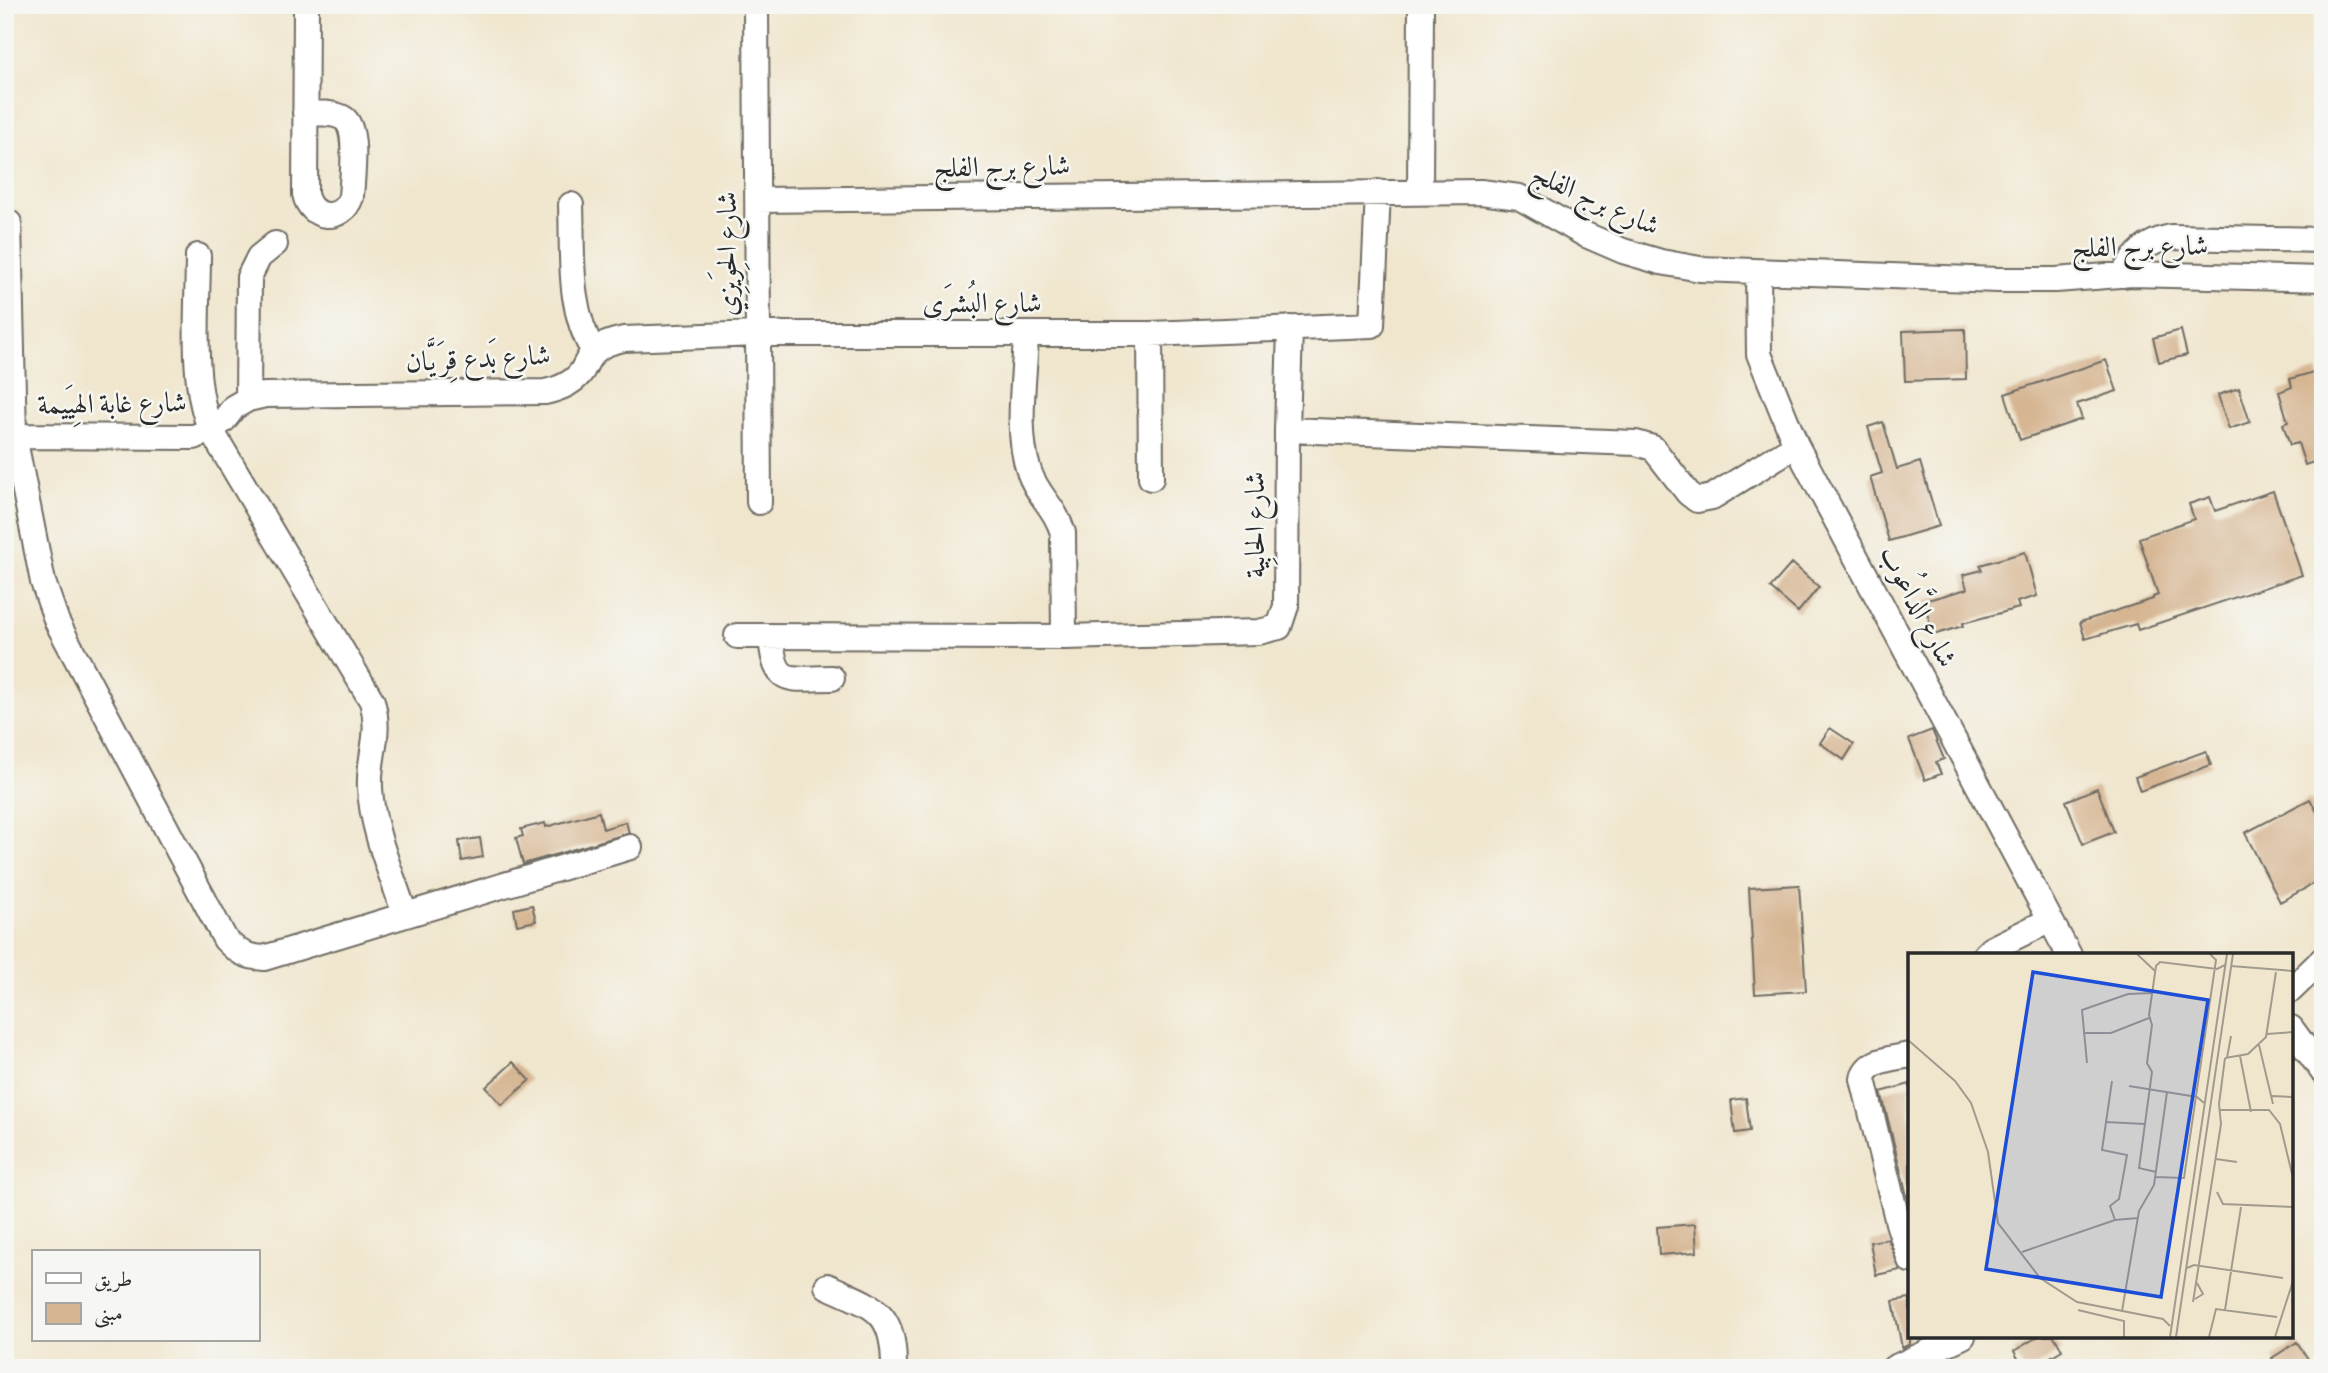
<svg xmlns="http://www.w3.org/2000/svg" width="2328" height="1373" font-family="Vollkorn,Amiri,serif">
	<rect width="100%" height="100%" fill="#f6f6f2"/>
	<filter id="ink" filterUnits="userSpaceOnUse"><feTurbulence type="fractalNoise" baseFrequency=".0143" numOctaves="2"/><feDisplacementMap in="SourceGraphic" scale="14" xChannelSelector="R" yChannelSelector="G"/><feConvolveMatrix kernelMatrix="1 2 1 2 8 2 1 2 1" color-interpolation-filters="sRGB"/></filter>
	<filter id="wash" filterUnits="userSpaceOnUse"><feTurbulence type="fractalNoise" baseFrequency=".00686" numOctaves="4" result="noise"/><feDisplacementMap in="SourceGraphic" scale="28" xChannelSelector="R" yChannelSelector="G"/><feGaussianBlur stdDeviation="1.57" result="paint"/><feColorMatrix in="noise" values="0 0 0 0 0 0 0 0 0 0 0 0 0 0 0 0 0 1.4 0 .05"/><feComposite in="paint" operator="in"/></filter>
	<g filter="url(#wash)">
		<rect width="100%" height="100%" fill="#f0e6ce"/>
		<g id="blocks">
			<path fill="#d6b592" d="M1965 329 1966 379 1905 381 1903 331Z
				M2181 330 2187 355 2159 362 2153 338Z
				M2106 360 2117 391 2077 404 2082 419 2020 440 2005 394Z
				M2317 371 2323 388V459L2305 465 2298 443 2290 445 2283 424 2288 422 2279 392 2292 387 2290 379Z
				M2239 388 2250 422 2229 429 2218 395Z
				M1883 422 1897 469 1920 462 1939 526 1889 541 1870 477 1882 473 1868 427Z
				M2273 491 2302 575 2138 630 2136 624 2085 639 2080 622 2153 599V597L2158 595 2139 538 2194 519 2189 504 2210 497 2215 511Z
				M2025 552 2037 596 2017 602 2019 608 1963 623V626L1933 635 1924 601 1967 589 1963 575 1982 570 1980 565Z
				M1792 563 1819 587 1798 612 1770 588Z
				M1830 728 1854 744 1844 760 1820 743Z
				M1932 730 1944 759 1936 762 1941 774 1925 780 1909 739Z
				M2206 751 2211 765 2140 791 2135 777Z
				M2097 788 2114 832 2083 844 2066 801Z
				M2310 799 2323 823V879L2280 902 2245 833Z
				M599 812 603 829 626 822 629 833 523 864 516 838 523 836 521 829 545 823 546 827Z
				M480 838 483 857 462 861 459 841Z
				M1799 885 1806 991 1755 994 1749 888Z
				M532 905 536 921 517 925 514 909Z
				M513 1062 530 1080 502 1105 486 1087Z
				M1910 1084V1208L1881 1092Z
				M1746 1098 1750 1131 1735 1133 1731 1100Z
				M1695 1224 1697 1252 1659 1255 1657 1227Z
				M1888 1239 1900 1270 1876 1275 1870 1242Z
				M1910 1298V1344L1902 1348 1893 1301Z
				M2039 1336H2054L2062 1350 2032 1368H2023L2014 1351Z
				M2297 1342 2314 1368H2279L2272 1358Z"/>
		</g>
	</g>
	<g filter="url(#ink)">
		<use href="#blocks" fill-opacity="0" stroke="#706c64" stroke-width="2"/>
		<g fill="none" stroke-linecap="round" stroke-linejoin="round">
			<g stroke="#706c64" stroke-width="28">
				<path id="minor" d="M756 5 759 502
					M305 113C317 114 333 112 343 118 359 127 352 180 351 197 342 223 310 220 305 194L306 5
					M1420 192 1421 5
					M758 200 1481 192 1519 197 1586 235 1623 251 1661 262 1700 269 1998 280H2056L2132 274 2323 279
					M571 205C573 254 567 308 594 352
					M9 223 14 436 43 582 57 622 225 939C237 952 246 957 264 958L630 847
					M198 256C198 308 190 383 211 430L372 701C382 736 368 755 370 788 372 831 392 874 405 915
					M1758 273 1759 354 1796 445 2069 955
					M2123 275C2135 253 2147 242 2171 237L2323 240
					M1026 334C1025 376 1015 431 1029 471 1037 496 1055 506 1063 533L1064 637
					M1150 334 1151 478
					M248 399 249 277 259 257 275 244
					M1287 430 1290 328
					M5 436 194 437 211 430 224 420 234 407 248 399 265 395 545 392C559 389 573 384 582 371 586 364 588 357 594 352 602 344 613 341 624 339L758 334H1150L1372 325 1378 192
					M737 636 1064 637 1259 632 1279 627 1286 606 1287 430 1636 443 1653 448 1688 493 1697 500 1712 497 1796 445
					M771 636C775 688 788 678 832 678
					M1985 955 1991 949 2050 920
					M2291 990 2323 959
					M2291 1028 2323 1072
					M1910 1055C1893 1059 1866 1059 1863 1079L1898 1223 1910 1260
					M827 1286C875 1308 894 1309 894 1368
					M1894 1368 1963 1336"/>
			</g>
			<use href="#minor" stroke="#fff" stroke-width="24"/>
		</g>
	</g>
	<g text-anchor="middle" dominant-baseline="central" stroke-width="5" stroke-linejoin="round" paint-order="stroke">
		<g font-size="28" fill="#2b2b2b" stroke="#f6f6f2">
			<text transform="translate(1002 168) rotate(-1)">شارع برج الفلج</text>
			<text transform="translate(1595 201) rotate(24)">شارع برج الفلج</text>
			<text transform="translate(2140 248) rotate(-1)">شارع برج الفلج</text>
			<text transform="translate(728 254) rotate(-90)">شارع الحِوَيزِي</text>
			<text x="982" y="304">شارع البُشرَى</text>
			<text transform="translate(478 360) rotate(-3)">شارع بَدع قِرَيَّان</text>
			<text transform="translate(112 405) rotate(-1)">شارع غابة الهِيَيمة</text>
			<text transform="translate(1256 525) rotate(-90)">شارع الحابِية</text>
			<text transform="translate(1917 607) rotate(62)">شارع الدَّاعُوب</text>
		</g>
	</g>
	<g transform="translate(1908 953)">
		<rect width="385" height="385" fill="#f0e6ce"/>
		<path fill="none" stroke="#a19b8d" stroke-width="2" d="M229 1 247 18M323 13 385 18M175 80H203L241 65M359 81 385 79M0 87 47 128 63 150 80 199 90 270 132 325 169 349 255 366 262 373M351 92 365 151M332 103 343 159M317 105 340 101 358 84 368 19M319 105 323 83M179 110 174 57 220 41 244 40M204 128 194 197 219 202 211 246 202 253 207 267M221 133 289 144 296 150M364 143 385 144M312 157H361L372 171 385 225M197 169 237 171M308 206 329 209M248 219 231 215 244 119 239 110 244 72 241 62 248 13 252 9 309 16 317 12M247 224 276 225 308 7 302 1M309 239 315 251 385 254M114 299 207 267 230 265M279 315 286 312 375 325M287 346 295 341 289 330M285 349 313 171 311 151 317 105M170 357 216 368V384M317 357 333 254M214 358 231 258 246 232 259 139M262 384 319 1M268 384 325 1M301 384 308 356 369 364M367 384 385 328"/>
		<path fill="#1d4ed8" fill-opacity="0.15" stroke="#1d4ed8" stroke-width="3.5" d="M125 19 300 47 253 344 78 316Z"/>
		<rect width="385" height="385" fill="none" stroke="#2b2b2b" stroke-width="3.5"/>
	</g>
	<rect width="2328" height="1373" fill="none" stroke="#f6f6f2" stroke-width="28"/>
	<rect x="32" y="1250" width="228" height="91" fill="#f6f6f2" stroke="#a5a5a2" stroke-width="2"/>
	<rect x="46" y="1273" width="35" height="10" fill="#ffffff" stroke="#a5a5a2" stroke-width="2"/>
	<text x="94" y="1286" font-size="21" fill="#2b2b2b">طريق</text>
	<rect x="46" y="1303" width="35" height="21" fill="#d6b592" stroke="#a5a5a2" stroke-width="2"/>
	<text x="94" y="1320" font-size="21" fill="#2b2b2b">مبنى</text>
</svg>
